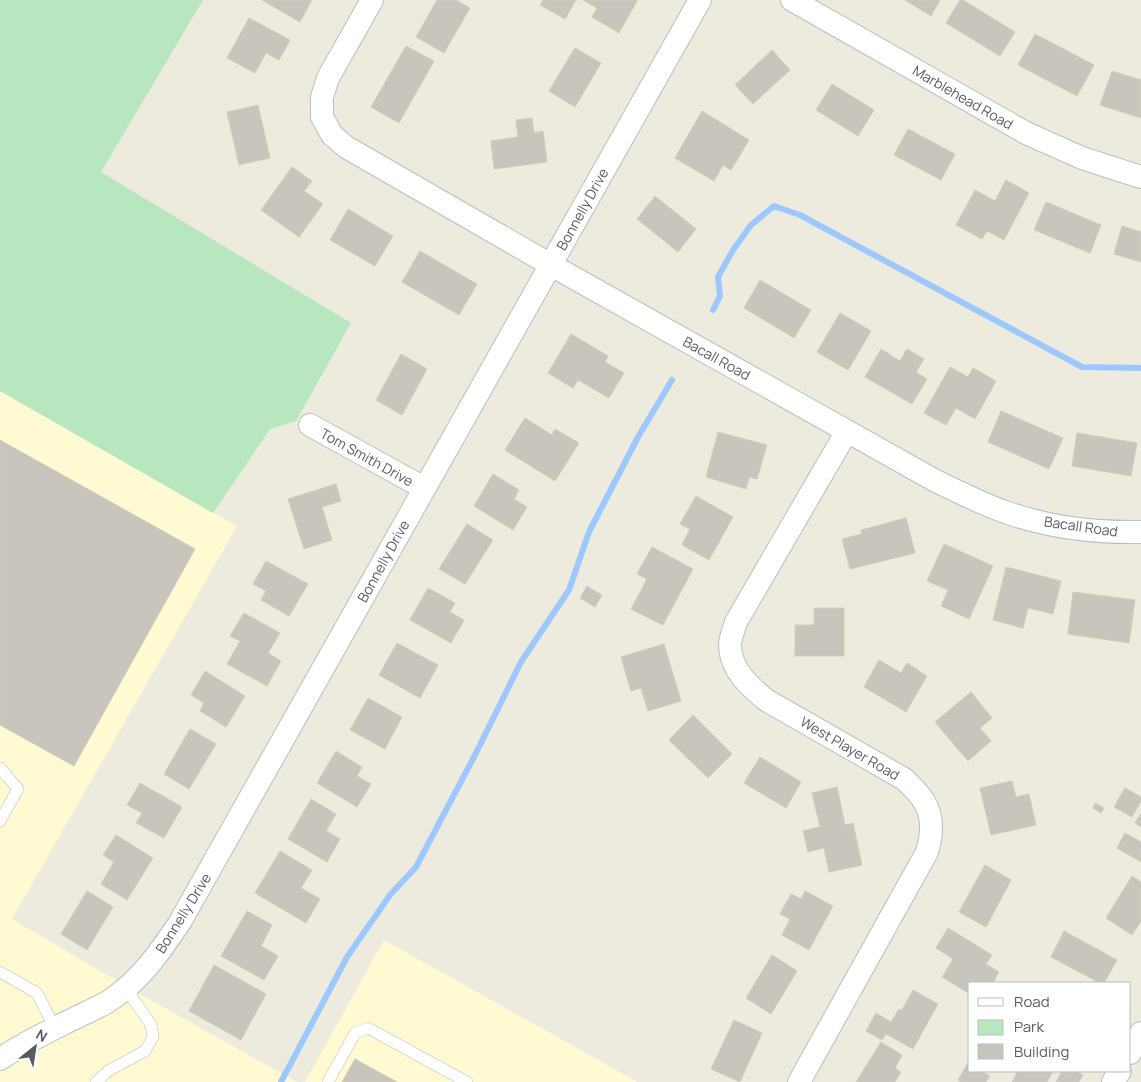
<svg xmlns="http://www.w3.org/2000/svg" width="1141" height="1082" font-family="Manrope,sans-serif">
	<rect width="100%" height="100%" fill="#ecebde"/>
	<path fill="#fffad1" d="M0 391 237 526 12 919 138 993 297 1082H0Z
		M384 940 636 1081V1082H305Z"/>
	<path fill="#b8e6be" d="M0 0H203L101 172 351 323 296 421 270 429 213 513 0 391Z"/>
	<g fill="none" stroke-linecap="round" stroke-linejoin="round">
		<path stroke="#9cc7ff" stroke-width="6" d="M713 310 720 296 718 277 733 250 751 225 774 206 800 215 1082 367 1141 368
			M281 1082 347 957 390 895 416 867 475 755 521 662 569 590 589 532 638 437 672 380"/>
	</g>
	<path fill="#c7c5bc" stroke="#d1cdbd" d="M262 0H312L300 22Z
		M437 0H456L470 8 444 53 416 37Z
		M543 0H576L565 19 540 5Z
		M583 0H635L637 1 619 33 592 17 597 8Z
		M905 0H940L931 16Z
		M960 0H963L1015 32 1000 56 946 23Z
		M249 18 290 40 279 60 266 53 255 73 227 58Z
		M1035 34 1094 65 1077 96 1018 65Z
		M406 46 434 61 399 123 371 107Z
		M575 48 601 63 575 107 549 91Z
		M772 50 790 70 753 104 735 85Z
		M1112 71 1141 80V118L1100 105Z
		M832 84 874 110 858 136 816 110Z
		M258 105 270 158 239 165 227 112Z
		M702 111 749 140 731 170 723 165 714 181 675 158Z
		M532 118 534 133 543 131 547 162 494 169 491 141 518 137 516 120Z
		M908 129 955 154 941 180 894 155Z
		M292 167 312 181 304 191 323 204 299 237 261 210Z
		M1006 180 1029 193 1004 240 987 231 982 239 956 225 975 190 995 201Z
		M655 196 696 229 678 252 637 219Z
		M1046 202 1101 225 1090 253 1034 230Z
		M348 209 393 236 375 266 330 240Z
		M1122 226 1141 232V262L1114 254Z
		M420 251 477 284 459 315 402 282Z
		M760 280 811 310 794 338 744 308Z
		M840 313 871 331 848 370 817 352Z
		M571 334 608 356 605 362 624 373 609 398 578 380 573 388 548 373Z
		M881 349 900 361 907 349 924 359 916 372 927 379 912 404 865 377Z
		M401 354 427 369 402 415 376 400Z
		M950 367 968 377 973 368 996 381 975 419 956 408 946 425 924 413Z
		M1001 411 1063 438 1049 469 988 442Z
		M525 418 552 435 555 429 579 443 555 481 505 450Z
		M718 432 767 445 757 479 749 477 746 489 706 477Z
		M1077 433 1137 443 1131 476 1072 466Z
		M0 440 195 549 74 766 0 725Z
		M493 474 519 490 514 499 527 507 513 530 474 506Z
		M336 484 341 501 322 507 332 540 304 549 288 499Z
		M696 496 733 517 709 560 682 545 690 529 680 524Z
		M906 518 915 553 850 569 842 539 862 534 861 530Z
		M467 524 493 540 465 584 439 569Z
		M944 544 993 566 969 619 941 606 948 590 927 581Z
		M652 547 693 569 663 625 631 609 647 579 637 574Z
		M266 561 308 584 289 616 261 600 266 591 253 584Z
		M1006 567 1061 581 1053 614 1028 608 1023 628 993 620Z
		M587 586 602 595 595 607 580 598Z
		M428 588 455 603 450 612 464 620 451 643 410 620Z
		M1073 592 1135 600 1129 643 1068 634Z
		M814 608H844V656H795V625H814Z
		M244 613 280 633 268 653 281 661 267 686 227 664 240 641 230 636Z
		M397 643 438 665 420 698 379 675Z
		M664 644 681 701 648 711 641 688 631 691 621 657Z
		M879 660 901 673 907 663 927 676 906 712 864 687Z
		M205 671 245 696 226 727 200 711 204 703 191 695Z
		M971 692 992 718 980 728 991 741 968 761 935 722Z
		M368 698 402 717 385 749 350 730Z
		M693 715 732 754 708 778 669 740Z
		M190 729 216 744 189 789 164 774Z
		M336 751 362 767 357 776 371 784 357 807 317 783Z
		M760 757 801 782 786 808 744 783Z
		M1012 781 1016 797 1029 794 1036 825 991 835 980 788Z
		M140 783 182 807 164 838 136 823 142 813 127 805Z
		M837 787 845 825 853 823 862 865 829 872 824 848 808 852 803 831 820 827 812 793Z
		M1125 788 1141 797V801L1132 817 1114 807Z
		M311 799 336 814 326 831 340 839 327 862 288 839Z
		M1095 803 1104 808 1101 813 1093 808Z
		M1141 813V827L1135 823Z
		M1125 833 1141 842V862L1117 848Z
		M116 835 153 858 127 900 101 884 114 862 103 855Z
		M280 851 312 870 301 888 320 899 306 923 255 893Z
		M985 865 1011 880 986 927 959 912Z
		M1132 876 1141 882V921L1132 935 1106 918Z
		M87 891 113 907 87 950 61 934Z
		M805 891 833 906 809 950 782 935 790 919 780 914 791 894 801 899Z
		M247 911 272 925 261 946 278 956 264 980 221 956Z
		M948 928 992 955 986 964 999 972 993 983H970V994L942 977 953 959 936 948Z
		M1064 931 1117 960 1104 983H1100L1051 957Z
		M772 955 797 971 771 1014 746 998Z
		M214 965 266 994 241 1040 189 1011Z
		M913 990 938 1004 913 1049 886 1034 882 1040 866 1031 876 1013 891 1022 899 1009 902 1010Z
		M734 1020 762 1033 740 1082 711 1069Z
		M881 1042 902 1055 895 1068 901 1072 895 1082H856Z
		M355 1059 397 1082H342Z
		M968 1063 970 1064V1071H981L990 1076 986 1082H961L958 1080Z
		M1018 1071H1053L1047 1082H1012Z
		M1062 1071H1075L1083 1075 1079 1082H1056Z"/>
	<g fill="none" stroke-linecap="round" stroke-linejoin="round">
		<g stroke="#bcbdc4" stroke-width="12">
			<path id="service" d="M0 768 18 789 0 821
				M0 972 37 993 55 1028
				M96 1082 108 1071 145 1051 153 1037 151 1025 126 988
				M328 1082 355 1033 368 1028 467 1082"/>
		</g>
		<g stroke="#bcbdc4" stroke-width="24">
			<path id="minor" d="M372 0 328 78 322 97V117L332 135 346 147 551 265 934 480C958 492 982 504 1008 513 1049 527 1097 533 1141 532
				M792 0 1026 133 1082 158 1141 177
				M310 425 424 488
				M1130 1053 1141 1033
				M0 1059C22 1044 47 1032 71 1020 83 1014 97 1008 109 1001 140 981 160 952 180 922L700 0
				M799 1082 927 852C929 845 931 837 931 829 932 806 919 793 904 779L766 700C749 686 730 669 730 645 730 638 734 629 736 622L847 431
				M1113 1082 1120 1071"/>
		</g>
		<use href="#service" stroke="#fff" stroke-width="11"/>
		<use href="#minor" stroke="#fff" stroke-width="22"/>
	</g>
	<g text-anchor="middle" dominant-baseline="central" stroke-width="4.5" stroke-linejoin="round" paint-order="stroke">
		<g font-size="14" fill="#585b61" stroke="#fff">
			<text transform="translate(963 97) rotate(30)">Marblehead Road</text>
			<text transform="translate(582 209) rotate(-61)">Bonnelly Drive</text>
			<text transform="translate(717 358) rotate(29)">Bacall Road</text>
			<text transform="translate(367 457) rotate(29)">Tom Smith Drive</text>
			<text transform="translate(1081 526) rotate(8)">Bacall Road</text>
			<text transform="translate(383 561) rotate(-61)">Bonnelly Drive</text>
			<text transform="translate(850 748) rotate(30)">West Player Road</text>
			<text transform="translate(183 913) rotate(-58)">Bonnelly Drive</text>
		</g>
	</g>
	<rect x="968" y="982" width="162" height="90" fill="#ffffff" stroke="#bcbdc0"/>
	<rect x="978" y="998" width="25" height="8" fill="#ffffff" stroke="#bcbdc0"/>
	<text x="1014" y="1007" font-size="15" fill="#585b61">Road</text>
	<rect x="978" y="1020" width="25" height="15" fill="#b8e6be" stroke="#bcbdc0"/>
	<text x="1014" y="1032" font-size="15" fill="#585b61">Park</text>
	<rect x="978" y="1044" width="25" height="15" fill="#c7c5bc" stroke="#bcbdc0"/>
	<text x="1014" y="1057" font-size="15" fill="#585b61">Building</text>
	<g transform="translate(35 1047) rotate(30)" stroke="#ffffff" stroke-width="4" paint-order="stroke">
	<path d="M0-4L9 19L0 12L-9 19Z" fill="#585b61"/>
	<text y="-8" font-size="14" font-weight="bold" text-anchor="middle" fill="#585b61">N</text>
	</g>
</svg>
